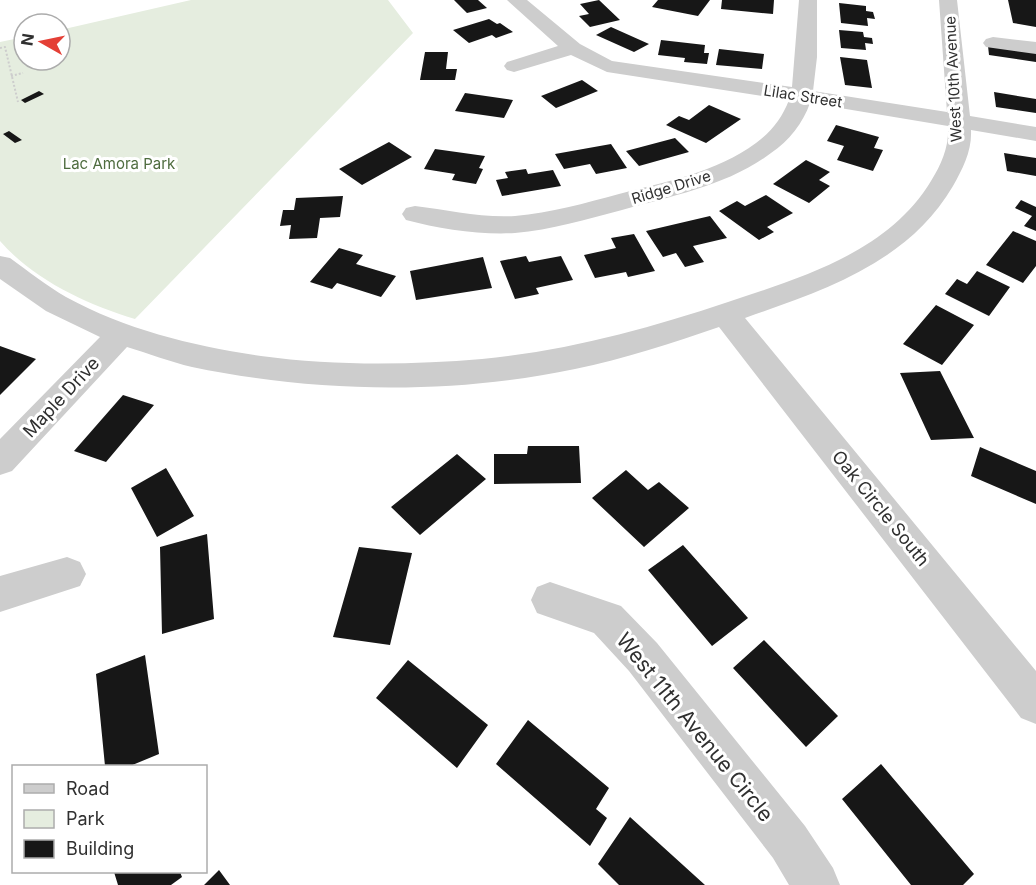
<svg xmlns="http://www.w3.org/2000/svg" width="1036" height="885" font-family="Inter,sans-serif">
	<rect width="100%" height="100%" fill="#fff"/>
	<path fill="#e5eddf" d="M191 0H388L413 33 135 319C86 304 34 280 0 241V42L24 37V60H60V30Z"/>
	<path fill="#171717" d="M454 0H478L487 8 467 13Z
		M599 0 620 20 590 27 579 16 589 14 580 4Z
		M658 0H710L698 16 652 7Z
		M722 0H774L773 14 721 9Z
		M1008 0H1036V27L1013 23Z
		M839 3 866 6V11L873 12 875 19 867 18 868 26 841 23Z
		M489 19 497 24 500 23 513 32 496 38 492 35 469 43 453 30Z
		M611 27 649 44 634 52 596 35Z
		M839 30 863 32 864 37 872 38 873 44 865 43 866 50 841 48Z
		M661 40 705 45 704 53H709L707 64 684 62 685 58 658 55Z
		M988 46 1036 52V62L989 55Z
		M719 49 764 54 762 69 716 65Z
		M425 52H448L446 69H457L455 80H420Z
		M840 57 867 60 872 88 845 85Z
		M582 80 598 91 556 108 541 96Z
		M39 91 44 94 25 103 21 100Z
		M994 92 1036 99V113L996 107Z
		M465 93 513 100 504 118 455 111Z
		M709 105 741 119 706 143 666 125 679 116 689 120Z
		M836 125 879 137 874 148 883 150 873 171 837 160 844 146 827 141Z
		M9 131 22 140 15 143 3 134Z
		M675 138 689 152 639 166 626 151Z
		M389 142 412 157 362 185 339 169Z
		M611 144 627 168 596 174 590 164 564 169 555 154Z
		M435 149 485 156 479 168 483 169 476 184 452 180 455 174 424 169Z
		M1004 153 1036 158V176L1007 171Z
		M806 160 830 172 819 180 830 186 809 203 773 184Z
		M526 169 528 174 553 170 561 186 502 196 496 180 508 178 505 172Z
		M766 195 793 213 767 227 774 232 759 240 719 211 737 201 745 206Z
		M343 196 340 217 320 218 317 238 289 239 291 225 280 226 283 210H294L296 198Z
		M1021 200 1036 207V231L1024 226 1032 216 1015 208Z
		M710 216 727 238 693 246 704 262 685 267 676 253 663 257 646 231Z
		M1013 231 1036 241V266L1023 283 986 265Z
		M634 234 655 271 628 277 626 272 595 278 584 255 616 248 611 238Z
		M339 248 363 255 356 264 396 276 381 297 337 283 332 289 310 282Z
		M526 256 529 262 561 256 573 280 536 288 539 294 515 299 500 261Z
		M483 257 492 288 416 300 410 271Z
		M977 271 1010 287 989 316 945 294 957 279 967 284Z
		M936 305 974 325 942 365 903 344Z
		M0 346 36 359 0 395Z
		M940 371 974 438 931 440 900 373Z
		M123 395 154 405 106 462 74 451Z
		M528 446H579L581 483 494 484V454H527Z
		M980 447 1036 471V504L971 476Z
		M457 454 486 479 420 535 391 507Z
		M166 468 194 516 157 537 131 488Z
		M626 470 648 490 659 482 689 508 644 547 592 498Z
		M207 534 214 619 162 634 160 547Z
		M683 545 748 618 712 646 648 570Z
		M359 547 412 553 390 645 333 637Z
		M764 640 838 716 806 747 733 668Z
		M145 655 159 754 130 766H105L96 674Z
		M408 660 488 725 457 768 376 698Z
		M528 720 609 788 596 809 607 818 590 846 496 764Z
		M881 764 974 874 963 885H911L842 799Z
		M630 817 705 885H619L598 864Z
		M219 870 230 885H204Z
		M114 872H180L182 877 171 885H118Z"/>
	<g fill="none" stroke-linecap="round" stroke-linejoin="round">
		<path stroke="#cdcdcd" stroke-width="2" stroke-dasharray="2 2" stroke-linecap="butt" d="M0 48 5 47 18 102
			M11 76 23 73"/>
		<path fill="#cdcdcd" fill-rule="evenodd" d="M507 0H527L580 44 612 61 792 87 799 0H817V57L813 91 947 112 939 0H957L970 116 1036 127V141L971 130C972 151 963 168 953 186 908 263 824 290 745 318L1036 671V724L1021 718 719 327C672 343 624 359 575 369 450 395 317 393 192 367 170 362 148 353 127 347L12 471 0 475V439L100 337 46 311 0 279V256L10 258C28 271 47 286 66 297 126 330 194 346 261 356 334 366 410 365 482 359 567 351 647 329 728 302 803 277 888 252 931 181 942 163 949 147 948 126L810 103C803 123 789 141 771 153 729 185 672 196 622 210 587 219 551 230 515 233 480 235 440 229 406 220L402 214 406 208 415 206C448 210 481 218 515 216 551 213 585 203 619 194 665 182 717 172 756 143 772 131 782 118 789 100L607 72 571 55 514 72 507 70 504 66 507 62 558 46Z
			M993 37 1036 42V54L986 47 983 43 986 39Z
			M67 557 80 562 86 574 80 586 0 612V576Z
			M550 582 621 606 657 643 805 826 833 868 840 885H789L773 858 629 671 594 633 537 613 531 600 537 587Z"/>
	</g>
	<g text-anchor="middle" dominant-baseline="central" stroke-width="6" stroke-linejoin="round" paint-order="stroke">
		<g font-size="15" fill="#303030" stroke="#fff">
			<text transform="translate(953 79) rotate(-93)">West 10th Avenue</text>
			<text transform="translate(803 96) rotate(9)">Lilac Street</text>
			<text transform="translate(671 187) rotate(-17)">Ridge Drive</text>
		</g>
		<g font-size="15" fill="#4e6c3e" stroke="#fff">
			<text x="119" y="163">Lac Amora Park</text>
		</g>
		<g font-size="18" fill="#303030" stroke="#fff">
			<text transform="translate(61 397) rotate(-47)">Maple Drive</text>
			<text transform="translate(881 508) rotate(51)">Oak Circle South</text>
		</g>
		<g font-size="21" fill="#303030" stroke="#fff">
			<text transform="translate(695 727) rotate(51)">West 11th Avenue Circle</text>
		</g>
	</g>
	<rect x="12" y="765" width="195" height="108" fill="#ffffff" stroke="#acacac" stroke-width="1.5"/>
	<rect x="24" y="784" width="30" height="9" fill="#cdcdcd" stroke="#acacac" stroke-width="1.5"/>
	<text x="66" y="795" font-size="18" fill="#303030">Road</text>
	<rect x="24" y="810" width="30" height="18" fill="#e5eddf" stroke="#acacac" stroke-width="1.5"/>
	<text x="66" y="825" font-size="18" fill="#303030">Park</text>
	<rect x="24" y="840" width="30" height="18" fill="#171717" stroke="#acacac" stroke-width="1.5"/>
	<text x="66" y="855" font-size="18" fill="#303030">Building</text>
	<g transform="translate(42 42) rotate(279)"><circle r="28" fill="#ffffff" stroke="#acacac" stroke-width="1.5"/>
	<path d="M0-4.5L10 22L0 15L-10 22Z" fill="#e43f36"/>
	<text y="-9" font-size="16" font-weight="bold" text-anchor="middle" fill="#303030">N</text>
	</g>
</svg>
